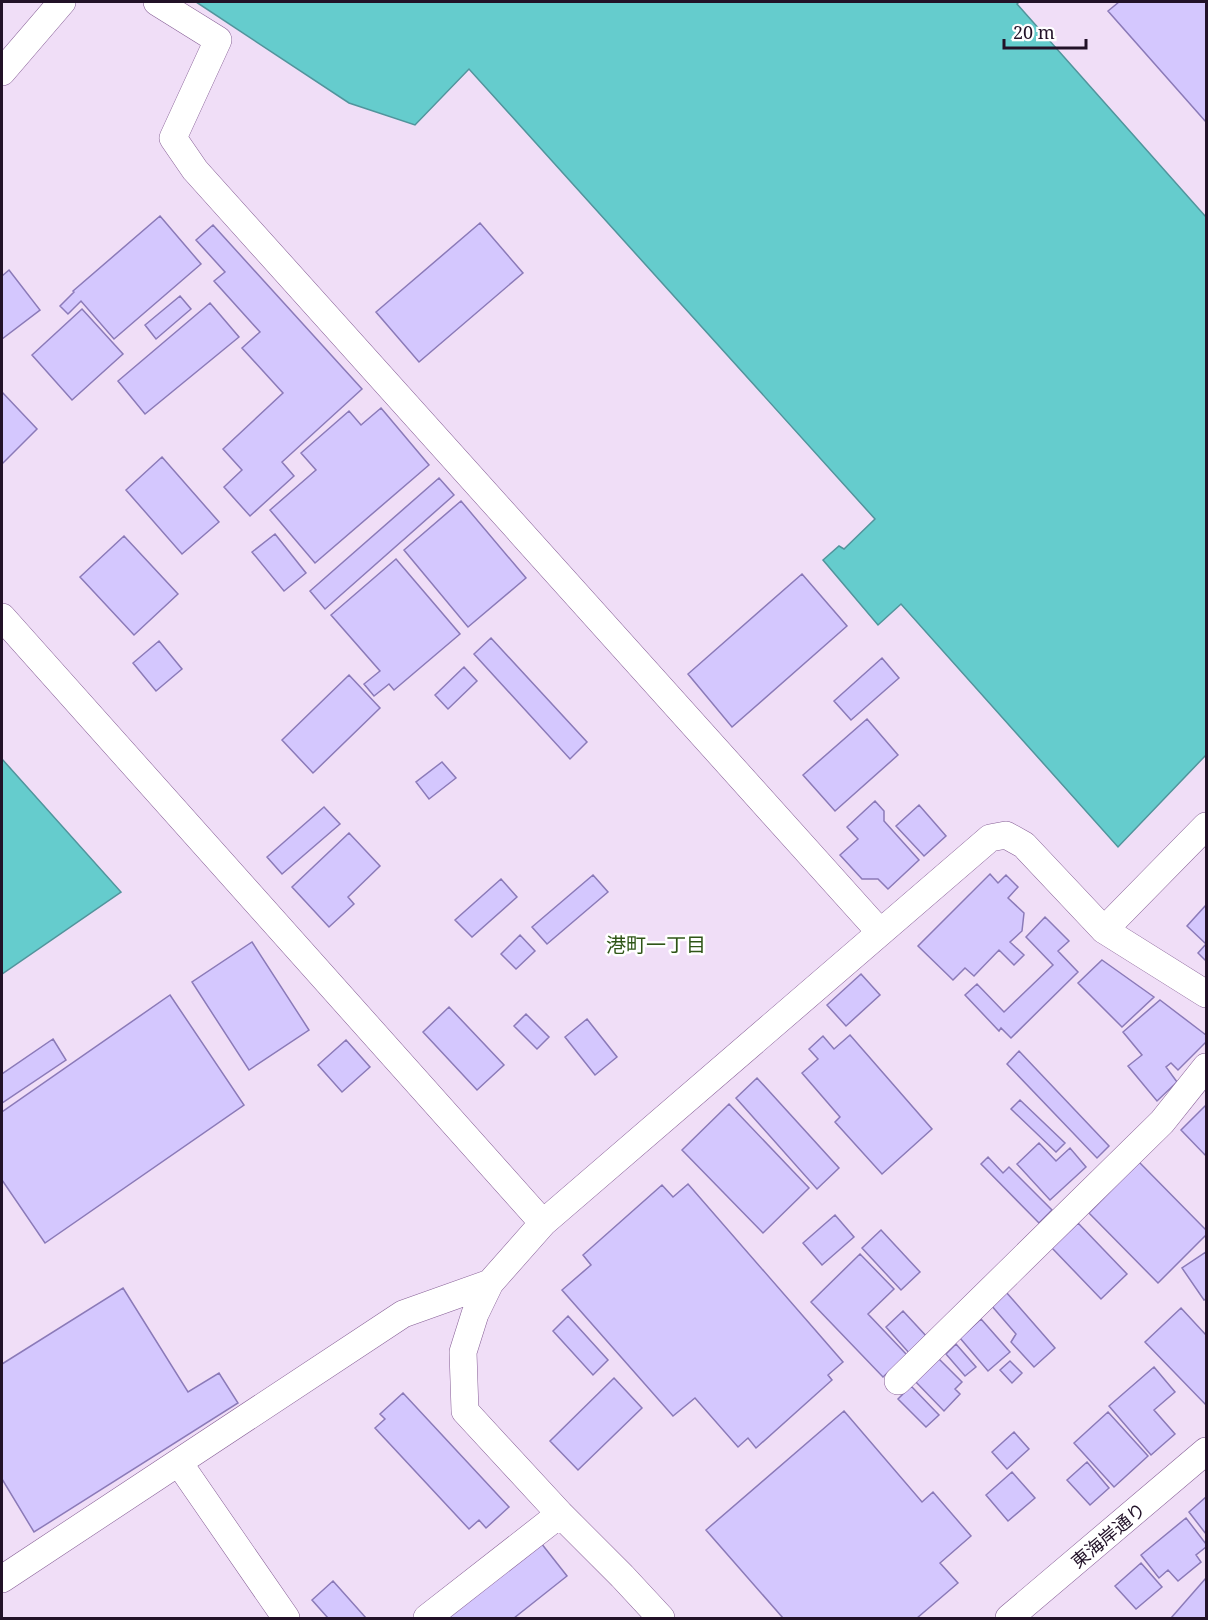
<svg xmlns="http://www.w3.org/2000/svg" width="1208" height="1620" font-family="'Noto Serif','Noto Sans JP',serif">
	<rect width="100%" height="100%" fill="#f0def7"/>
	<path fill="#65cccd" stroke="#51949c" stroke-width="1.5" d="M196 2H1019L1017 4 1206 217V755L1118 847 901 604 878 625 823 560 839 546 844 549 875 519 469 69 415 125 349 103Z
		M2 759 121 892 2 974Z"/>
	<path fill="#d4c7fe" stroke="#8b7ab8" stroke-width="1.5" d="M1119 2H1206V122L1108 11Z
		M160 216 201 264 114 339 81 301 68 314 60 306 74 292 73 291Z
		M480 223 523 273 419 362 376 312Z
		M213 225 362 389 282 462 294 476 250 516 224 487 242 470 223 449 283 393 242 348 260 332 214 281 225 272 196 240Z
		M9 270 40 310 2 339V276Z
		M180 296 191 309 156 339 145 325Z
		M210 303 239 337 145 414 118 381Z
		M82 309 123 354 72 400 32 355Z
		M2 392 37 429 2 464Z
		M381 408 429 465 315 563 270 510 316 470 301 453 349 411 361 425Z
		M162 457 219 522 182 554 126 490Z
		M439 478 454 495 325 609 310 591Z
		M461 501 526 578 468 627 404 550Z
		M275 534 306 573 284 591 252 552Z
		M124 536 178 594 134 635 80 577Z
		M396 559 460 634 394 690 389 684 374 696 364 684 380 671 331 615Z
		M802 574 847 626 732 727 688 674Z
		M491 638 587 742 570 759 474 654Z
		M159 641 182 669 156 691 133 663Z
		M882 658 899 678 851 720 834 701Z
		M464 667 477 681 448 709 435 695Z
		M349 675 380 708 313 773 282 740Z
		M867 719 898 755 835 811 803 775Z
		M442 762 456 778 429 799 416 782Z
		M875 801 884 811V821L919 860 888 889 878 879H862L840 855 858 839 847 827Z
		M919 805 946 836 924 856 896 826Z
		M324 807 340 824 282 874 267 857Z
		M349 833 380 866 348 897 354 904 329 927 292 887Z
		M990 874 998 883 1006 875 1018 887 1008 898 1024 913 1022 931 1010 942 1024 955 1014 965 999 950 974 976 965 968 953 980 918 946Z
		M593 875 608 892 547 944 532 927Z
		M501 879 517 897 472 937 455 920Z
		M1206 905V961L1198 953 1206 944 1187 926Z
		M1045 917 1069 941 1058 951 1078 972 1011 1038 1001 1028 999 1031 965 995 977 984 1004 1012 1053 965 1026 937Z
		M520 935 535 951 516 969 501 954Z
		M252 942 309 1030 249 1070 192 982Z
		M1102 960 1154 997 1122 1027 1078 983Z
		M861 974 880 995 846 1026 827 1005Z
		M170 995 244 1105 45 1243 2 1180V1112Z
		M1160 1000 1206 1035V1042L1178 1070 1171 1063 1166 1067 1177 1082 1157 1101 1128 1066 1142 1055 1123 1032Z
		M449 1007 504 1065 477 1090 423 1032Z
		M526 1014 549 1037 537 1049 514 1026Z
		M587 1019 617 1057 595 1075 565 1037Z
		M850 1035 932 1129 882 1174 835 1122 840 1117 802 1073 818 1059 809 1049 823 1036 834 1049Z
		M53 1039 66 1060 2 1103V1074Z
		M346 1040 370 1067 342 1092 318 1065Z
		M1019 1051 1109 1146 1097 1158 1007 1064Z
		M757 1078 839 1168 817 1189 736 1098Z
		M1020 1100 1065 1143 1056 1152 1011 1109Z
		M729 1104 809 1188 763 1233 682 1150Z
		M1206 1105V1156L1181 1130Z
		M1039 1143 1056 1161 1070 1148 1086 1167 1050 1200 1017 1164Z
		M988 1157 1003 1173 1009 1167 1052 1210 1039 1223 981 1164Z
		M1139 1162 1206 1230V1235L1158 1283 1089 1213Z
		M688 1184 843 1362 828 1375 832 1380 756 1448 748 1438 738 1447 695 1398 673 1416 562 1290 591 1265 583 1255 662 1185 673 1197Z
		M835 1215 854 1237 822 1265 803 1243Z
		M1078 1223 1127 1274 1101 1299 1052 1248Z
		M881 1230 920 1272 901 1290 862 1248Z
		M1206 1252V1299L1204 1300 1182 1268Z
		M860 1254 894 1289 868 1314 907 1355 883 1377 811 1302Z
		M123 1288 188 1392 219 1373 238 1403 34 1532 2 1479V1364Z
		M1006 1292 1055 1348 1034 1367 1011 1342 1016 1334 991 1305Z
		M1181 1308 1206 1335V1405L1145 1342Z
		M903 1311 928 1338 910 1354 886 1327Z
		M568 1316 608 1360 593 1375 553 1331Z
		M981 1319 1010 1352 988 1371 960 1338Z
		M956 1344 976 1367 965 1376 946 1354Z
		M937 1357 962 1382 955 1389 960 1394 944 1411 914 1380Z
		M1010 1361 1022 1373 1012 1383 1000 1370Z
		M1154 1367 1175 1392 1154 1410 1175 1434 1151 1455 1109 1406Z
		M614 1378 642 1408 578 1470 550 1441Z
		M911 1386 939 1415 926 1427 898 1399Z
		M403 1393 509 1507 486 1528 479 1520 469 1529 375 1428 385 1419 380 1414Z
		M844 1411 922 1502 933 1492 971 1536 940 1563 958 1583 917 1618H783L706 1530Z
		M1108 1412 1148 1456 1114 1487 1074 1443Z
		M1014 1432 1029 1449 1007 1469 992 1452Z
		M1087 1462 1109 1488 1090 1505 1067 1480Z
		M1012 1472 1035 1498 1008 1521 986 1495Z
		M1206 1497V1534L1189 1512Z
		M1186 1518 1206 1544V1547L1196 1555 1201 1562 1178 1581 1168 1570 1159 1578 1141 1555Z
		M541 1543 567 1576 514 1618H451L449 1616Z
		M1141 1563 1162 1587 1136 1609 1115 1586Z
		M1206 1578V1618H1171Z
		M333 1581 366 1618H328L312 1600Z"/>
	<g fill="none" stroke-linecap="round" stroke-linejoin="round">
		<g stroke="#855e95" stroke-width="28">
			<path id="minor" d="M157 2 218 40 173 138 195 170 880 932
				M2 72 62 2
				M2 617 543 1223
				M1104 930 1206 826
				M898 1381 1162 1122 1206 1067
				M179 1463 286 1618
				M2 1579 403 1314 490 1283
				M427 1618 560 1514
				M661 1618 622 1576 560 1514 465 1411 463 1352 475 1314 490 1283 543 1223 990 838 1006 835 1024 845 1104 930 1206 994
				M1009 1618 1206 1451"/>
		</g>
		<use href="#minor" stroke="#fff" stroke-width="27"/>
	</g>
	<g text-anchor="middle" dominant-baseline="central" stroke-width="5" stroke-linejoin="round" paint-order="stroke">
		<g font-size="18" fill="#221228" stroke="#fff">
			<text transform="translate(1108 1535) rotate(-40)">東海岸通り</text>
		</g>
		<g font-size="20" fill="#2f5517" stroke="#fff">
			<text x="656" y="944">港町一丁目</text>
		</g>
	</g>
	<rect width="1208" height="1620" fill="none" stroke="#221228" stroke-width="6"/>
	<path d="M1004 39v9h82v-9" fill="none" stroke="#221228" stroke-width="3"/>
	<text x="1013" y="39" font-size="18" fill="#221228" stroke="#ffffff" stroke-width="4.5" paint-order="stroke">20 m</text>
</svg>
